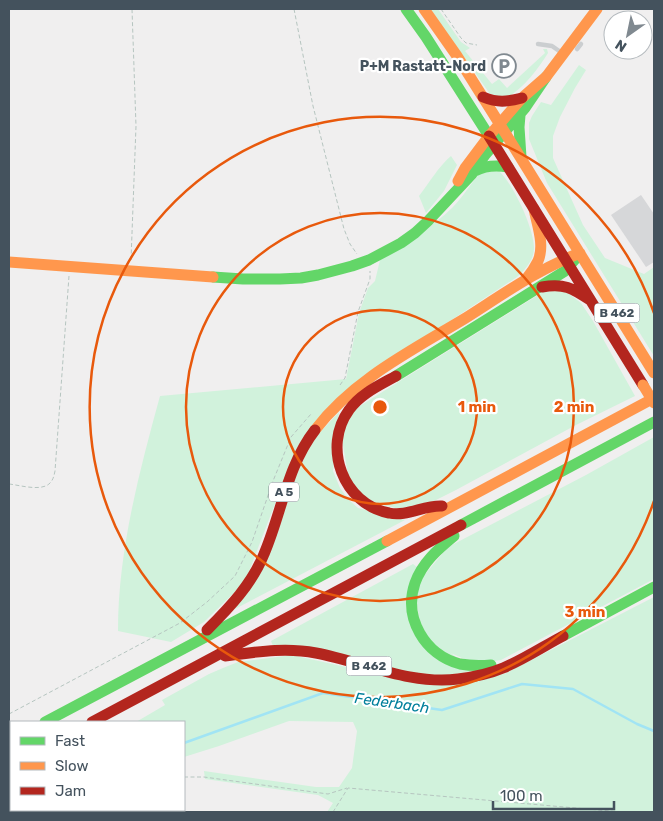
<svg xmlns="http://www.w3.org/2000/svg" width="663" height="821" font-family="Rubik,sans-serif">
	<rect width="100%" height="100%" fill="#f0efef"/>
	<path fill="#d1f2dc" d="M430 9H438L461 42 470 48 465 51 492 84 499 79 507 88 545 53 543 49H547L548 53C538 69 523 89 506 98L490 94Z
		M579 65 586 70 575 88 560 117 553 136V158L583 225 605 258 644 274 654 267V356L547 183 529 139V123L532 116 541 102 551 105Z
		M451 156 457 165 444 191 426 213 419 196C429 183 439 166 451 156Z
		M499 171C513 184 534 228 534 248 534 260 525 270 517 277L351 386 278 496 245 582 204 622 171 642 118 631C118 551 139 473 160 396L346 379 359 313 368 288 375 281 380 260C405 244 430 229 452 208 463 197 471 183 481 172Z
		M564 290 581 303 593 321 635 396 576 425 456 490 428 504 404 510 370 502 349 481 341 433 355 409 543 292Z
		M339 412 333 471 340 488 349 500 358 508 405 520 235 609 312 441Z
		M654 437V579L501 660 476 664 432 645 420 622 416 599 421 579 448 547 586 475Z
		M413 564 417 567 410 623 475 671 438 677 273 646 271 641Z
		M654 597V812H327L333 803 318 795 205 779 204 771 316 787H339L352 768 357 731 353 722 289 721 219 746 184 757V722H136L165 705 162 700 209 674 223 668 238 662 292 655 409 681 504 674Z"/>
	<g fill="none" stroke-linecap="round" stroke-linejoin="round">
		<path stroke="#a1e4f4" stroke-width="2.5" d="M184 743 323 693 442 710 522 684 573 689 637 724 654 731"/>
	</g>
	<path fill="#d6d7d9" d="M641 195 654 214V262L646 267 611 215Z"/>
	<g fill="none" stroke-linecap="round" stroke-linejoin="round">
		<path stroke="#b6c5c0" stroke-width="1" stroke-dasharray="4 2.5" stroke-linecap="butt" d="M294 9 313 106 344 229 350 244 357 254
			M441 9 461 38 466 43 477 45
			M131 260 136 126 132 9
			M340 385 345 378 358 312 370 279V271
			M9 484C19 485 42 492 50 483 53 480 54 476 55 471L69 276
			M9 714 180 623 207 602 235 576 252 542 273 481 291 437 311 414
			M184 777H204L328 794 347 788
			M9 797 11 796
			M333 812 348 788 621 812"/>
		<path stroke="#cbced0" stroke-width="4.5" d="M538 44 552 46 562 53
			M577 49 581 44"/>
		<path stroke="#63d668" stroke-width="11" d="M406 9 426 37 489 136
			M520 115 519 127 521 157
			M475 171C486 165 496 165 508 167
			M213 277 243 279H280L301 278 318 275 352 266 369 260 401 243 415 233 428 221 472 174 485 155 525 108 546 77
			M396 376 565 271 578 256
			M461 525 654 422
			M454 536C438 549 422 563 415 583 403 618 425 655 460 664 471 666 480 666 491 665
			M563 636 654 587
			M45 722 387 541
			M9 742 11 740"/>
		<path stroke="#ff974d" stroke-width="11" d="M424 9 457 56 499 123
			M499 123 654 373
			M458 181 465 168 489 136 522 98 546 77 597 9
			M9 262 213 277
			M527 278C531 273 535 267 538 261 545 245 537 225 534 209
			M315 430C353 380 411 351 464 319 502 295 538 269 580 253
			M387 541 654 398
			M9 766 11 765"/>
		<path stroke="#b3261e" stroke-width="11" d="M483 97C498 103 506 102 522 98
			M489 136 643 385
			M542 287C564 283 572 288 590 300
			M396 376C380 385 360 394 349 410 322 447 343 504 389 513 407 517 424 505 442 506
			M207 630C230 607 252 584 264 554 282 512 287 466 315 430
			M225 656C256 652 285 647 316 653 363 662 410 685 458 679 473 677 489 674 503 668 523 660 544 646 563 636
			M92 722 461 525"/>
		<path stroke="#ff974d" stroke-width="11" d="M643 385 654 403"/>
	</g>
	<g fill="none" stroke="#e8590c" stroke-width="2.5">
		<circle cx="380" cy="407" r="97"/>
		<circle cx="380" cy="407" r="194"/>
		<path d="M654 501A290 290 0 1 1 654 313"/>
	</g>
	<defs>
		<g id="parking-ring" transform="scale(1.25)"><circle r="9.5" fill="#fff" stroke="#808990" stroke-width="1.5"/><path d="M-3.5-5.5H1a3.5 3.5 0 0 1 0 7H-1V5.5H-3.5ZM-1-3.4V-.6H.8a1.4 1.4 0 0 0 0-2.8Z" fill="#808990"/></g>
	</defs>
	<g fill-rule="evenodd">
		<use href="#parking-ring" x="504" y="66"/>
	</g>
	<g text-anchor="middle" dominant-baseline="central" stroke-width="4.5" stroke-linejoin="round" paint-order="stroke">
		<g fill="#fff" stroke="#7c868e" stroke-width="1">
			<rect x="594.5" y="303.5" width="45" height="19" rx="4"/>
			<rect x="269" y="482.5" width="30" height="19" rx="4"/>
			<rect x="346.5" y="656.5" width="45" height="19" rx="4"/>
		</g>
		<g font-size="12" font-weight="bold" fill="#44525d">
			<text x="617" y="313">B 462</text>
			<text x="284" y="492">A 5</text>
			<text x="369" y="666">B 462</text>
		</g>
		<g font-size="14" font-weight="bold" fill="#44525d" stroke="#fff" text-anchor="end">
			<text x="486" y="66">P+M Rastatt-Nord</text>
		</g>
		<g font-size="15" font-style="italic" fill="#03809c" stroke="#fff">
			<text transform="translate(392 703) rotate(8)">Federbach</text>
		</g>
	</g>
	<circle cx="380" cy="407" r="8" fill="#e8590c" stroke="#fff" stroke-width="2.5"/>
	<g font-size="15" text-anchor="middle" font-weight="bold" fill="#e8590c" stroke="#fff" stroke-width="4.5" stroke-linejoin="round" paint-order="stroke">
		<text x="477" y="412">1 min</text>
		<text x="574" y="412">2 min</text>
		<text x="585" y="617">3 min</text>
	</g>
	<rect width="663" height="821" fill="none" stroke="#44525d" stroke-width="20"/>
	<rect x="10" y="721" width="175" height="90" fill="#ffffff" stroke="#b4babe"/>
	<rect x="20" y="737" width="25" height="8" fill="#63d668" stroke="#b4babe"/>
	<text x="55" y="746" font-size="15" fill="#44525d">Fast</text>
	<rect x="20" y="762" width="25" height="8" fill="#ff974d" stroke="#b4babe"/>
	<text x="55" y="771" font-size="15" fill="#44525d">Slow</text>
	<rect x="20" y="787" width="25" height="8" fill="#b3261e" stroke="#b4babe"/>
	<text x="55" y="796" font-size="15" fill="#44525d">Jam</text>
	<g transform="translate(628 35) rotate(213)"><circle r="24" fill="#ffffff" stroke="#b4babe"/>
	<path d="M0-4L9 19L0 12L-9 19Z" fill="#808990"/>
	<text y="-8" font-size="14" font-weight="bold" text-anchor="middle" fill="#44525d">N</text>
	</g>
	<path d="M493 801v8h121v-8" fill="none" stroke="#44525d" stroke-width="2.5"/>
	<text x="500" y="801" font-size="15" fill="#44525d" stroke="#ffffff" stroke-width="4" paint-order="stroke">100 m</text>
</svg>
